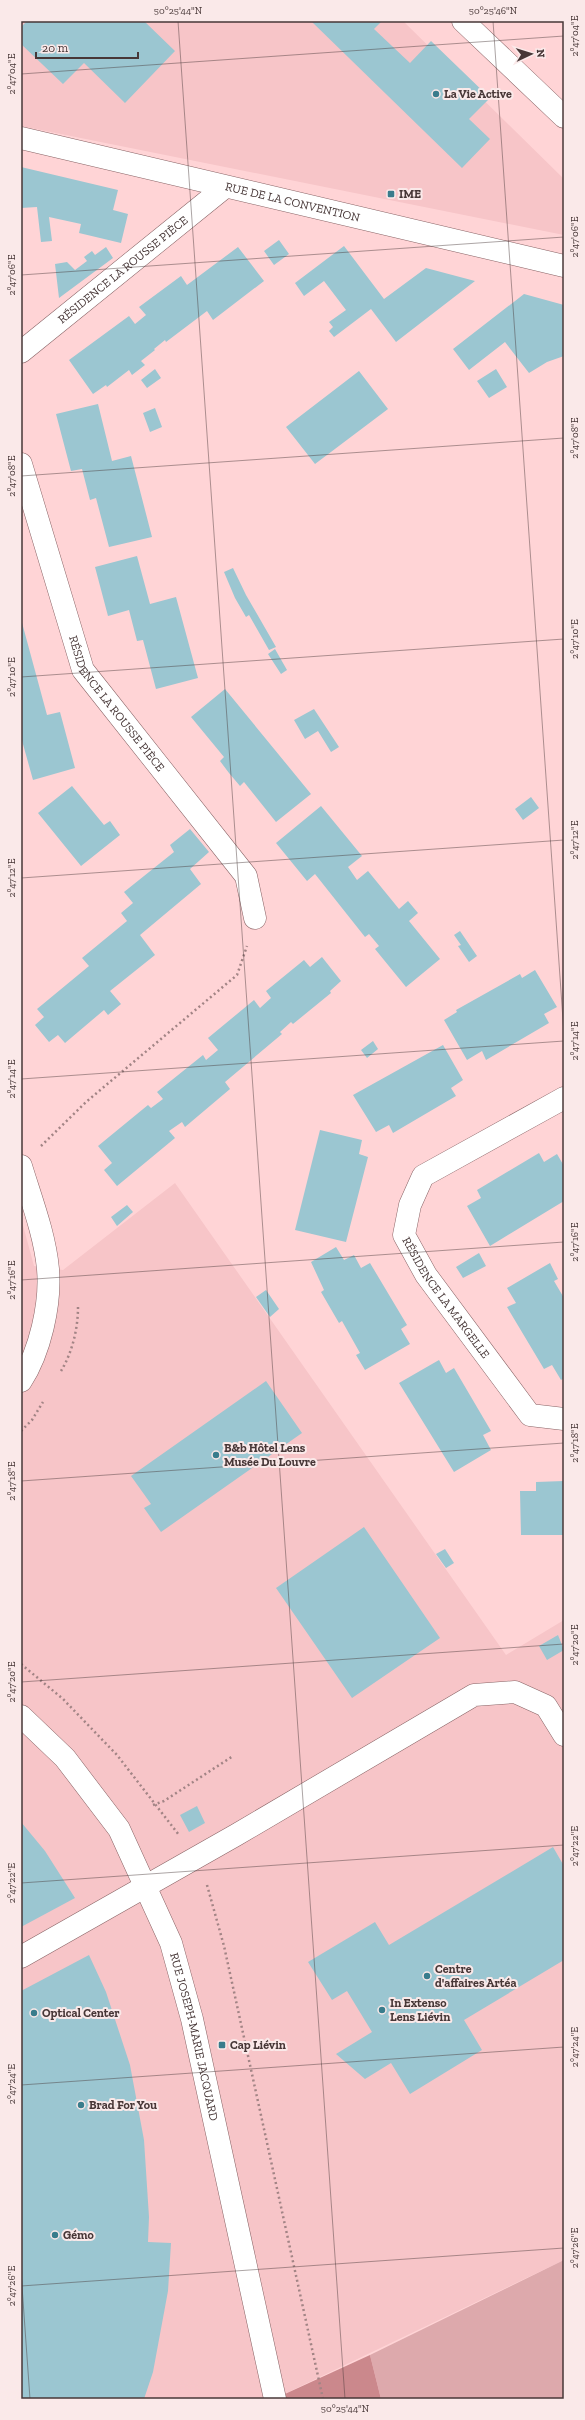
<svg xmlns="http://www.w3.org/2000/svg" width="585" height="2420" font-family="'Zilla Slab',serif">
	<rect width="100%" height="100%" fill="#ffd4d6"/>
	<path fill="#f7c5c8" d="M21 21H403L564 179V235L21 126Z
		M175 1183 506 1655 564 1620V2260L274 2399H21V1218L34 1266 63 1270Z"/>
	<path fill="#dda9ac" d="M564 2260V2399H381L370 2355Z"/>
	<path fill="#cb888c" d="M370 2355 381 2399H274Z"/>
	<path fill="#9bc6d1" d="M27 21H144L175 51 125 103 84 63 63 84 21 44V27Z
		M311 21H382L374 29 410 63 431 41 490 98 469 119 490 139 462 168Z
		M21 167 118 190 113 210 128 214 121 243 79 233 81 224 49 217 52 241 41 242 37 207 21 208Z
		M279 240 289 254 274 265 264 251Z
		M344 246 384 299 426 268 475 281 396 342 371 309 334 337 329 331 333 327 329 322 346 310 324 281 304 296 295 283Z
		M106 247 113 258 59 298 55 264 67 262 75 270 87 261 84 257 92 251 95 255Z
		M238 247 264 281 213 320 207 311 166 342 165 340 154 349 155 350 141 361 145 365 132 375 129 370 107 387 106 385 93 394 69 360 129 316 135 324 146 315 139 307 181 276 187 285Z
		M524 294 564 305V356L547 362 529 373 505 342 469 370 453 349Z
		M155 369 161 378 147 388 141 380Z
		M496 369 507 387 489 398 477 381Z
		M359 371 388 409 315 464 286 427Z
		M98 404 112 461 131 456 152 537 109 547 96 498 90 500 82 469 71 471 56 414Z
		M155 408 162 427 150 432 143 413Z
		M137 556 150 604 176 597 198 678 156 689 143 640 137 641 129 610 108 616 95 567Z
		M233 568 246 595 276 647 269 650 249 615 246 617 235 598 224 572Z
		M21 619 47 715 60 712 75 768 33 780 21 737Z
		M275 649 287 670 281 674 268 654Z
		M225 689 311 794 276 822 244 782 240 786 229 773 220 761 224 757 191 717Z
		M314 709 339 747 331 752 318 731 305 739 294 720Z
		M72 786 104 825 110 821 120 835 81 866 38 813Z
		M531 797 539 808 523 820 515 809Z
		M321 806 362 856 348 867 357 880 368 871 399 909 408 901 418 913 409 921 440 959 406 987 375 949 379 946 369 934 365 937 315 874 307 881 276 843Z
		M190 829 209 852 190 869 201 884 140 935 155 955 110 991 121 1004 108 1015 104 1010 65 1043 58 1035 49 1042 35 1025 44 1017 37 1009 89 966 82 958 127 921 121 913 133 903 124 892 174 852 170 845Z
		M460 931 477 956 469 962 458 946 461 945 454 935Z
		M322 957 341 981 330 991 331 993 293 1024 291 1022 280 1032 282 1034 225 1082 230 1089 185 1127 182 1122 169 1131 175 1138 117 1186 104 1170 112 1163 98 1146 148 1105 151 1108 163 1099 157 1092 203 1055 206 1060 218 1050 208 1038 254 1000 260 1008 271 998 266 991 304 960 310 967Z
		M535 970 557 1007 544 1014 549 1023 486 1060 482 1051 467 1060 444 1020 457 1012 456 1010 520 974 522 978Z
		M373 1041 378 1049 367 1058 361 1050Z
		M443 1045 463 1080 451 1088 456 1096 393 1133 389 1125 376 1132 353 1095Z
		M320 1130 362 1140 359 1154 368 1157 346 1242 295 1230Z
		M539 1153 544 1162 557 1154 564 1166V1201L490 1246 467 1206 481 1198 477 1190Z
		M127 1205 133 1212 117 1226 111 1217Z
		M336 1247 344 1260 354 1255 361 1268 370 1263 407 1325 401 1329 410 1344 365 1370 356 1355 360 1353 342 1321 339 1323 321 1292 324 1290 311 1262Z
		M479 1253 486 1266 463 1278 456 1267Z
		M550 1263 558 1279 554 1281 564 1298V1378L561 1380 552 1365 544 1369 507 1307 516 1303 507 1288Z
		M266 1290 279 1309 270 1317 256 1297Z
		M439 1360 446 1373 454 1368 491 1431 483 1435 491 1450 454 1472 399 1383Z
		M266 1381 302 1433 161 1532 144 1508 151 1504 131 1476Z
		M564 1481V1535H521L520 1491H536V1482Z
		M364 1527 440 1638 352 1698 276 1588Z
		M445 1549 454 1563 446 1568 436 1554Z
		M558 1635 564 1650 547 1660 539 1646Z
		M197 1806 205 1823 189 1832 180 1815Z
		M21 1822 45 1851 75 1898 21 1927Z
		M553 1847 564 1866V1960L464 2020 482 2050 410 2094 391 2063 365 2079 336 2054 372 2032 347 1991 332 2000 308 1962 375 1922 389 1945Z
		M89 1955 106 1992 130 2065 144 2140 149 2217 148 2242 171 2243 168 2291 153 2372 144 2399H21V1991Z"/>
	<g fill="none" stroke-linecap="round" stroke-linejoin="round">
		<g stroke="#886365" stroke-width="23">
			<g id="minor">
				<path d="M463 21 564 117"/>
				<path id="s1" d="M21 138 564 266"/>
				<path id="s2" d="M21 352 225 187"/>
				<path id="s3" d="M21 464 83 670 246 876 255 918"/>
				<path id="s4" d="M564 1098 423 1176 410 1205 404 1235 426 1275 530 1415 564 1419"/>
				<path d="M21 1166C31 1199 45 1235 48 1269 51 1304 40 1352 21 1381"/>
				<path id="s5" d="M21 1716 65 1758 119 1829 171 1943 192 2019 275 2399"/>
				<path d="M21 1957 236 1835 474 1695 515 1692 546 1706 564 1735"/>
			</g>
		</g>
		<path stroke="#a28485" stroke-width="2.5" stroke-dasharray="2 3" stroke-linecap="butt" d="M41 1146 86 1102 237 975 247 946
			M61 1371C72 1353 78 1329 78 1307
			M21 1431 32 1420 43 1402
			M21 1664 63 1699 117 1755 179 1835
			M153 1805 164 1801 233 1756
			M207 1885 224 1946 323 2399"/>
		<use href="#minor" stroke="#fff" stroke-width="22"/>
	</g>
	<path fill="none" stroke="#473737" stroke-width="1" stroke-opacity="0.45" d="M178 21 345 2399M493 21 564 1034M21 74 564 36M21 275 564 237M21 476 564 438M21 677 564 639M21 878 564 840M21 1079 564 1041M21 1280 564 1242M21 1481 564 1443M21 1682 564 1644M21 1883 564 1845M21 2085 564 2047M21 2272 30 2399M21 2286 564 2248"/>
	<g fill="#397c8c" stroke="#fae9e9" stroke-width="1.5">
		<circle cx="436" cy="94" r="4"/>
		<rect x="387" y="190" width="8" height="8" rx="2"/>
		<circle cx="216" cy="1455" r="4"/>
		<circle cx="427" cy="1976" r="4"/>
		<circle cx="382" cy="2010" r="4"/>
		<circle cx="34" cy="2013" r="4"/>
		<rect x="218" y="2041" width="8" height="8" rx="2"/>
		<circle cx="81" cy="2105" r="4"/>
		<circle cx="55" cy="2235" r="4"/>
	</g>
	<g text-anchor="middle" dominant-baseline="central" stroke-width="4" stroke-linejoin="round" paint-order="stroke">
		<g font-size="12" font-weight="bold" fill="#473737" stroke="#fae9e9" text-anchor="start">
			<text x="444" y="94">La Vie Active</text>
			<text x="399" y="194">IME</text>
			<text x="224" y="1448">B&amp;b Hôtel Lens<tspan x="224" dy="14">Musée Du Louvre</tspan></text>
			<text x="435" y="1969">Centre<tspan x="435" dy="14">d'affaires Artéa</tspan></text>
			<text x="390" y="2003">In Extenso<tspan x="390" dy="14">Lens Liévin</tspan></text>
			<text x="42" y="2013">Optical Center</text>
			<text x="230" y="2045">Cap Liévin</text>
			<text x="89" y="2105">Brad For You</text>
			<text x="63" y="2235">Gémo</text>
		</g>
		<g font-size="12" fill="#473737" stroke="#fae9e9">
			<text stroke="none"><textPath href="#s1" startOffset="279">RUE DE LA CONVENTION</textPath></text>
			<text stroke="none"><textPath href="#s2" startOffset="131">RÉSIDENCE LA ROUSSE PIÈCE</textPath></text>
			<text stroke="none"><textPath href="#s3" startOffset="261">RÉSIDENCE LA ROUSSE PIÈCE</textPath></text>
			<text stroke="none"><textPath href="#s4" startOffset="299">RÉSIDENCE LA MARGELLE</textPath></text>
			<text stroke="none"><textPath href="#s5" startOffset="372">RUE JOSEPH-MARIE JACQUARD</textPath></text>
		</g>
	</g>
	<rect width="585" height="2420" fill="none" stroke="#fae9e9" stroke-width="44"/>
	<g transform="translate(531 54) rotate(86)" stroke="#fae9e9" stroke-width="3" paint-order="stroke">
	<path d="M0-3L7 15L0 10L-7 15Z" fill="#473737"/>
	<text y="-6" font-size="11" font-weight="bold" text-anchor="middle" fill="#473737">N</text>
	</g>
	<path d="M36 52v6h102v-6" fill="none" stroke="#473737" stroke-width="2"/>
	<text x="42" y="52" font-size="12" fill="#473737" stroke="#fae9e9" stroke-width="3" paint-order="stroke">20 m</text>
	<rect x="22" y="22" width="541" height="2376" fill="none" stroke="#473737" stroke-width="1.5"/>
	<g font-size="10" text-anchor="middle" fill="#473737">
		<text x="178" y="14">50°25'44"N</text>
		<text x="493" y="14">50°25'46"N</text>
		<text transform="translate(574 36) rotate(-90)" y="4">2°47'04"E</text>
		<text transform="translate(11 74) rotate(-90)" y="4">2°47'04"E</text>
		<text transform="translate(574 237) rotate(-90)" y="4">2°47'06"E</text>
		<text transform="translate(11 275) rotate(-90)" y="4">2°47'06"E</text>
		<text transform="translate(574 438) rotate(-90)" y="4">2°47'08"E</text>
		<text transform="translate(11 476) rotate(-90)" y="4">2°47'08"E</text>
		<text transform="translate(574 639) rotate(-90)" y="4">2°47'10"E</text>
		<text transform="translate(11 677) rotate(-90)" y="4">2°47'10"E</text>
		<text transform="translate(574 840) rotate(-90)" y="4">2°47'12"E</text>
		<text transform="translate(11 878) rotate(-90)" y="4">2°47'12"E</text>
		<text transform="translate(574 1041) rotate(-90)" y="4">2°47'14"E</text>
		<text transform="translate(11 1079) rotate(-90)" y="4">2°47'14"E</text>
		<text transform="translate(574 1242) rotate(-90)" y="4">2°47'16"E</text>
		<text transform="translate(11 1280) rotate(-90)" y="4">2°47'16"E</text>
		<text transform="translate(574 1443) rotate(-90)" y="4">2°47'18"E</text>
		<text transform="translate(11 1481) rotate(-90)" y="4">2°47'18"E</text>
		<text transform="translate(574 1645) rotate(-90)" y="4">2°47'20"E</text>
		<text transform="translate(11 1682) rotate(-90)" y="4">2°47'20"E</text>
		<text transform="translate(574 1846) rotate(-90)" y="4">2°47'22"E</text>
		<text transform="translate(11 1883) rotate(-90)" y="4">2°47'22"E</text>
		<text transform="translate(574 2047) rotate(-90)" y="4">2°47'24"E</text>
		<text transform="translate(11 2084) rotate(-90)" y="4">2°47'24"E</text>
		<text transform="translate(574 2248) rotate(-90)" y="4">2°47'26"E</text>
		<text transform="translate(11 2286) rotate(-90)" y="4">2°47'26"E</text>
		<text x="345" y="2412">50°25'44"N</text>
	</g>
</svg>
